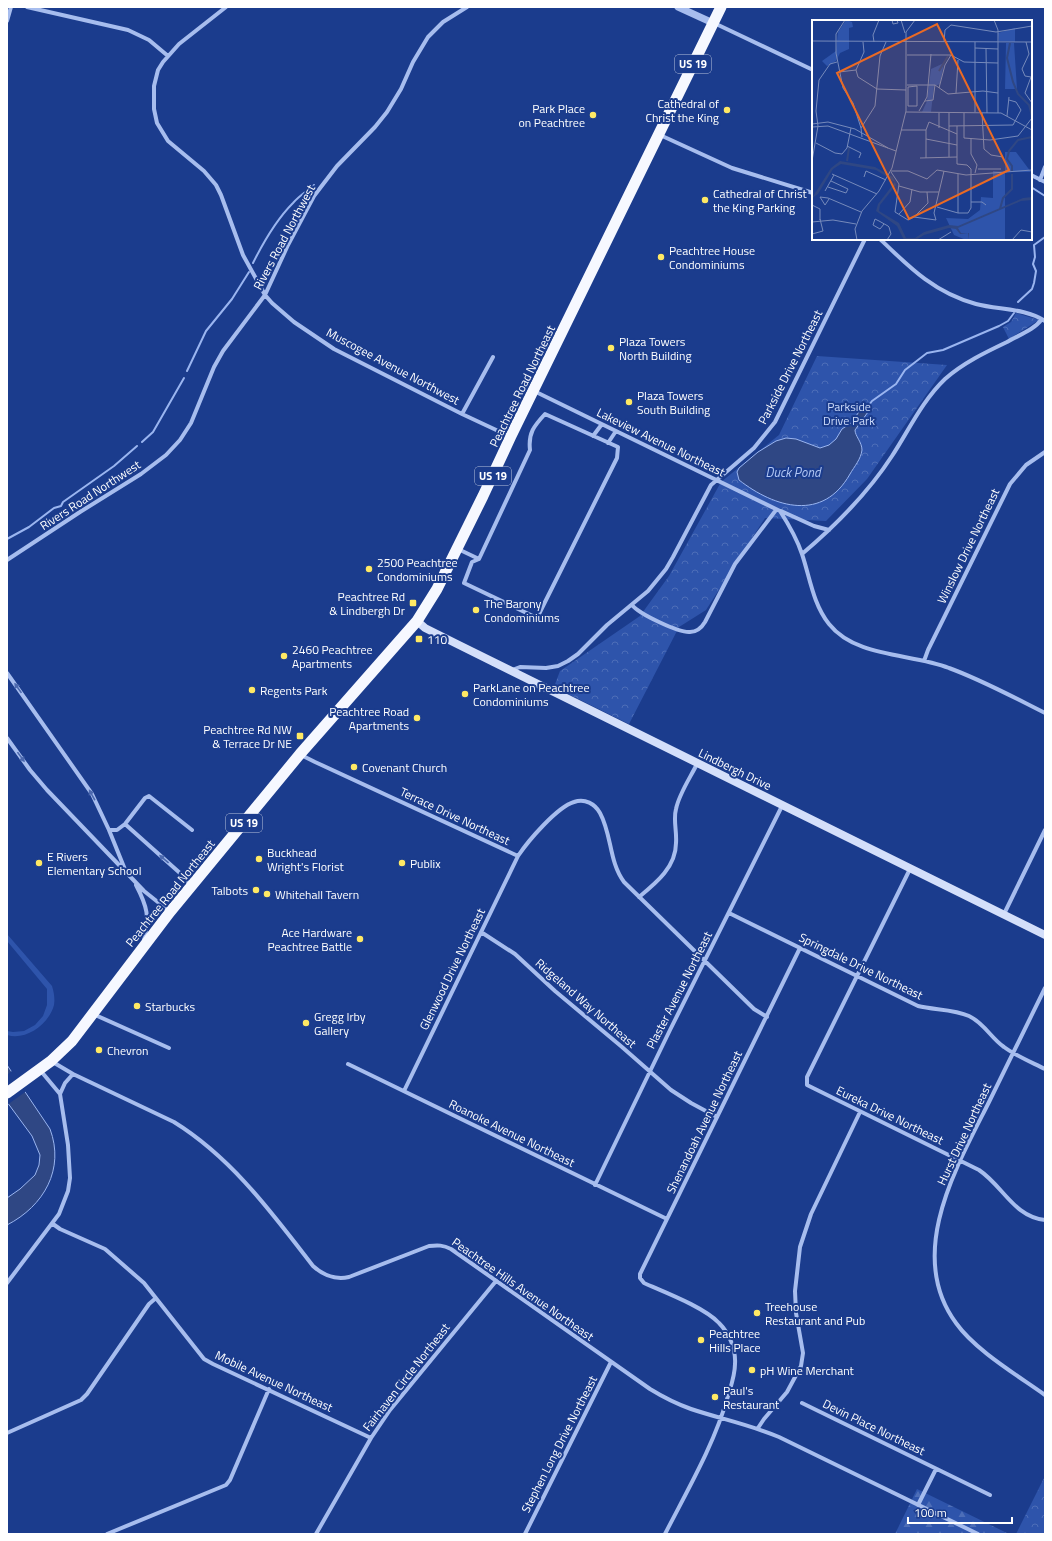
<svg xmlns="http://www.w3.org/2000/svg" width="1052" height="1541" font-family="'Titillium Web',sans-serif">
	<defs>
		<pattern id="forest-firs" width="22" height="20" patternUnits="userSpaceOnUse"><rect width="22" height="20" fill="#2e54ab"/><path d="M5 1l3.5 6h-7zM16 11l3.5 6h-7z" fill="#4d6eb8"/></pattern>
		<pattern id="park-crowns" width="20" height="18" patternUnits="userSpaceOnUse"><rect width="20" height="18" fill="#2e54ab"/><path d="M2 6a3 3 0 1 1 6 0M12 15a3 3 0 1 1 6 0" fill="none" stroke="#4d6eb8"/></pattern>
	</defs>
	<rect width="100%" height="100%" fill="#1b3c8d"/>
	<path fill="url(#forest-firs)" d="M917 1489 1009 1534H895Z"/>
	<path fill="url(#park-crowns)" d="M1016 313 1039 320 1009 339 1003 327 1011 322Z
		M817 356 947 365 867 479 826 521 765 518 706 610 679 627 629 724 554 687 560 671 640 616 669 576 721 482 779 435Z
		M1045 1476V1534H1016Z"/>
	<path fill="#2e54ab" d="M7 934 52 986C54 992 55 999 54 1005 49 1024 26 1041 7 1035V1031L13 1032 24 1031 35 1025 43 1016 47 1005V989L7 941Z"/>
	<path fill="#2f4784" stroke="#9ab5f0" d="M861 409H866L868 412 855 430C855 436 862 442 862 450 861 459 854 467 850 474 823 522 775 508 739 480L737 472 739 468 758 452 776 441 786 438 796 439 820 448 829 445 836 439 842 429 851 423Z
		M7 1065 50 1129C65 1169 44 1206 7 1225V1198L20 1189 35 1175 39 1165 40 1155 32 1136 7 1102Z"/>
	<path fill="#1b3c8d" d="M13 1070 28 1090 7 1105V1075Z"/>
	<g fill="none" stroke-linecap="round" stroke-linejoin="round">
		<path stroke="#9ab5f0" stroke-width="2" d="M1031 187 1045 196
			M253 263C264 241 276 220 293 203 299 196 307 191 314 185
			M1018 302 1032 289 1034 283 1036 271 1033 264 1035 257 1034 245 1045 237
			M187 371 206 331 232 299 249 272
			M866 409 872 401 896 384 905 370 927 353 943 350 999 326 1008 321 1014 313
			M142 442 153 432 184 378
			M7 539 29 527 54 508 61 506 63 502 114 466 137 446"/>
		<path stroke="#a7bdee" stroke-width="4" d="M27 7 128 30 149 40 168 56
			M226 7 179 44 163 62 158 70 154 86V109L157 123 168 141 204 171 216 185 221 195 243 255 265 295 272 303 294 322 334 349 462 414 509 436
			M7 21 11 7
			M714 23 813 70
			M660 135 732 168 813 193
			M1031 175 1045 182
			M1040 180 1045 167
			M880 239C910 268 935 293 976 304 999 310 1025 308 1045 321
			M534 391 780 511C789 525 797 539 802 554 810 578 813 604 829 624 856 658 911 653 949 668 982 680 1013 697 1045 713
			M462 414 493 357
			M545 414 618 447 617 458 537 618 464 583 472 562 479 559 530 450C528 433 534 426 545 414Z
			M593 436 602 424
			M608 443 616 431
			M781 511 814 526 829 530
			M458 549 479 559
			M802 554C835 526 868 493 892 456 909 430 922 401 945 379 963 363 986 352 1007 342 1019 335 1034 330 1042 319
			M7 560 80 512 141 474 166 455 180 440 191 423 214 367 223 351 265 295 288 245 314 196 337 166 375 127 387 112 401 89 413 62 428 37 443 22 467 7
			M632 605C639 614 679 633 690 632 697 632 702 627 705 622L735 564 776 510
			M924 661 928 650 1010 484 1026 465 1045 452
			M512 670 520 667 546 668 558 666 568 661 578 654 607 625 648 591 666 569 673 557 711 485 754 448 775 422 865 239
			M7 673 92 794 109 830 126 872
			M7 738 30 770 47 790 144 891 169 911
			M301 755 315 762 518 856
			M125 824 181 874 191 886
			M109 830H117L125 824 145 798 149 796 192 830
			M910 869 807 1077V1085L979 1170C1003 1186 1014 1217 1045 1220
			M136 885C147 906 150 917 144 940
			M639 897C656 883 676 867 676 843 677 831 673 820 676 809 679 794 690 778 697 764
			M729 913 918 1006C934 1010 954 1009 969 1016 984 1023 991 1038 1004 1047 1016 1056 1031 1062 1045 1069
			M1004 914 1045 830
			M481 932 515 954 555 991 622 1047 671 1090 691 1103 717 1117
			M1045 988C1026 1026 1008 1064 989 1102 957 1166 905 1254 956 1323 975 1350 1017 1375 1045 1395
			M93 1014 169 1048
			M51 1061 73 1074 174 1122C232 1158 272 1213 313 1266 324 1276 335 1280 349 1277L429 1246C438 1245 443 1245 451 1249L650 1389C663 1397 677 1404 691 1409 721 1419 751 1425 779 1437L978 1534
			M348 1064 667 1219
			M404 1091 518 856C528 841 557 807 574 802 585 798 595 804 600 813 612 835 609 862 624 882L754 1009 767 1017
			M60 1094 65 1083 73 1074
			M595 1185 670 1030 782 806
			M53 1224 60 1229 105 1249 144 1283 204 1359 213 1364 371 1438
			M7 1283 59 1214 68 1191 70 1178 68 1145 60 1094 40 1070
			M802 1403 990 1495
			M758 1428 764 1419 787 1392 801 1366 803 1353 796 1313 795 1291 800 1247 811 1214 860 1112
			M7 1433 81 1400 87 1394 149 1304 156 1298
			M918 1505 936 1469
			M107 1534 226 1485 230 1480 269 1389
			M316 1534 371 1438 390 1410 496 1281
			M525 1534 611 1362
			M665 1534C688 1489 714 1445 728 1396 731 1386 735 1375 735 1364 736 1349 729 1333 719 1323 704 1307 664 1292 644 1283L640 1278V1274L800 948"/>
		<path stroke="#a7bdee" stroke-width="7" d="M678 7 713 23"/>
		<path stroke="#d4dffa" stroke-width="8" d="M417 621 425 628 457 644 1045 935"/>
		<path stroke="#f6f8ff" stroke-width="11" d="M7 1093 51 1061 72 1041 170 912 300 754 417 621 437 589 483 496 511 436 721 7"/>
	</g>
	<defs><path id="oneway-solid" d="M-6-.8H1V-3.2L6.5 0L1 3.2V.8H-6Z"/></defs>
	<g fill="#4c69af">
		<use href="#oneway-solid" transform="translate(18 688) rotate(-125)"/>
		<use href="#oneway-solid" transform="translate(21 757) rotate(54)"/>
		<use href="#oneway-solid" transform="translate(92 795) rotate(-119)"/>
		<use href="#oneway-solid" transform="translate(164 859) rotate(-140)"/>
	</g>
	<g fill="#ffe964" stroke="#1b3c8d" stroke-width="1.5">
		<circle cx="727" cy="110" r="4"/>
		<circle cx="593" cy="115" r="4"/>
		<circle cx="705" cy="200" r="4"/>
		<circle cx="661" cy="257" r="4"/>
		<circle cx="611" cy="348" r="4"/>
		<circle cx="629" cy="402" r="4"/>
		<circle cx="369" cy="569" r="4"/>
		<rect x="409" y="599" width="8" height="8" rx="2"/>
		<circle cx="476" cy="610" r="4"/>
		<rect x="415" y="635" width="8" height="8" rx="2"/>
		<circle cx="284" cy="656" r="4"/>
		<circle cx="252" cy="690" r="4"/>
		<circle cx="465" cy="694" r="4"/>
		<circle cx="417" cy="718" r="4"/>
		<rect x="296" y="732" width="8" height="8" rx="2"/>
		<circle cx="354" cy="767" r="4"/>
		<circle cx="259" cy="859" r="4"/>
		<circle cx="39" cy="863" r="4"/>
		<circle cx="402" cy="863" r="4"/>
		<circle cx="256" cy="890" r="4"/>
		<circle cx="267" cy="894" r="4"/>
		<circle cx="360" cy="939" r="4"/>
		<circle cx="137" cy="1006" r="4"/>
		<circle cx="306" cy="1023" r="4"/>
		<circle cx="99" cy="1050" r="4"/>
		<circle cx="757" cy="1313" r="4"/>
		<circle cx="701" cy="1340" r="4"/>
		<circle cx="752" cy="1370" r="4"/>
		<circle cx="715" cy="1397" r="4"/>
	</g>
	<g text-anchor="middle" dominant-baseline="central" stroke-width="4" stroke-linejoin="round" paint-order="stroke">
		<g fill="#1b3c8d" stroke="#bbc4dd" stroke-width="1">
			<rect x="675" y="55" width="36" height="18" rx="3"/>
			<rect x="475" y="467" width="36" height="18" rx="3"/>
			<rect x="226" y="814" width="36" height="18" rx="3"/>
		</g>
		<g font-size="11" font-weight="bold" fill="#fff">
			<text x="693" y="64">US 19</text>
			<text x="493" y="476">US 19</text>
			<text x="244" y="823">US 19</text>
		</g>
		<g font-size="12" fill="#fff" stroke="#1b3c8d" text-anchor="start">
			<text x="719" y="103" text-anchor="end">Cathedral of<tspan x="719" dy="14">Christ the King</tspan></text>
			<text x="585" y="108" text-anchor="end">Park Place<tspan x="585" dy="14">on Peachtree</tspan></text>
			<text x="713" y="193">Cathedral of Christ<tspan x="713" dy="14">the King Parking</tspan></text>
			<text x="669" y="250">Peachtree House<tspan x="669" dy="14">Condominiums</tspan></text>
			<text x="619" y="341">Plaza Towers<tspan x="619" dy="14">North Building</tspan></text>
			<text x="637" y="395">Plaza Towers<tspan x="637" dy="14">South Building</tspan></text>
			<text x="377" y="562">2500 Peachtree<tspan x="377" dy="14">Condominiums</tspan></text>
			<text x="405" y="596" text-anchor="end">Peachtree Rd<tspan x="405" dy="14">&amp; Lindbergh Dr</tspan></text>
			<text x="484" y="603">The Barony<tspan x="484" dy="14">Condominiums</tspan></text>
			<text x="427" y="639">110</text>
			<text x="292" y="649">2460 Peachtree<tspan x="292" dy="14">Apartments</tspan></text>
			<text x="473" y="687">ParkLane on Peachtree<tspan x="473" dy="14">Condominiums</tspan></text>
			<text x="260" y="690">Regents Park</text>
			<text x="409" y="711" text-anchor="end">Peachtree Road<tspan x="409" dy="14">Apartments</tspan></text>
			<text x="292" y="729" text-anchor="end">Peachtree Rd NW<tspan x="292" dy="14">&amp; Terrace Dr NE</tspan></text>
			<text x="362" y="767">Covenant Church</text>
			<text x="267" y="852">Buckhead<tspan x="267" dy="14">Wright's Florist</tspan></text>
			<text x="47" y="856">E Rivers<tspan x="47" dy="14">Elementary School</tspan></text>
			<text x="410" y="863">Publix</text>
			<text x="248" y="890" text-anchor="end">Talbots</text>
			<text x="275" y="894">Whitehall Tavern</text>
			<text x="352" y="932" text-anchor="end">Ace Hardware<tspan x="352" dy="14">Peachtree Battle</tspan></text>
			<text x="145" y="1006">Starbucks</text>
			<text x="314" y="1016">Gregg Irby<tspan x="314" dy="14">Gallery</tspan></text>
			<text x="107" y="1050">Chevron</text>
			<text x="765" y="1306">Treehouse<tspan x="765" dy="14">Restaurant and Pub</tspan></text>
			<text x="709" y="1333">Peachtree<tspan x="709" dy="14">Hills Place</tspan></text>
			<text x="760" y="1370">pH Wine Merchant</text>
			<text x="723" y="1390">Paul's<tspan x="723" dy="14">Restaurant</tspan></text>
		</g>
		<g font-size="12" fill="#fff" stroke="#1b3c8d">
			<text transform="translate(284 237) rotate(-62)">Rivers Road Northwest</text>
			<text transform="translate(393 366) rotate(28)">Muscogee Avenue Northwest</text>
			<text transform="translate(790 367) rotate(-63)">Parkside Drive Northeast</text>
			<text transform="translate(522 386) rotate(-64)">Peachtree Road Northeast</text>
			<text transform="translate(661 442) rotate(26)">Lakeview Avenue Northeast</text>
			<text transform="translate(90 495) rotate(-33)">Rivers Road Northwest</text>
			<text transform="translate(968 546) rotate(-64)">Winslow Drive Northeast</text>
			<text transform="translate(735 769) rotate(26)">Lindbergh Drive</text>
			<text transform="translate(455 816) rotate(25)">Terrace Drive Northeast</text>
			<text transform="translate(170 893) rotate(-51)">Peachtree Road Northeast</text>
			<text transform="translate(861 966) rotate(26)">Springdale Drive Northeast</text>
			<text transform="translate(452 969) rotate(-64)">Glenwood Drive Northeast</text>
			<text transform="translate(679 990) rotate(-63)">Plaster Avenue Northeast</text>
			<text transform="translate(586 1003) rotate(41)">Ridgeland Way Northeast</text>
			<text transform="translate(890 1115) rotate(26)">Eureka Drive Northeast</text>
			<text transform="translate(704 1122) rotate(-64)">Shenandoah Avenue Northeast</text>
			<text transform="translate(512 1133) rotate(26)">Roanoke Avenue Northeast</text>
			<text transform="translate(964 1134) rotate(-65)">Hurst Drive Northeast</text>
			<text transform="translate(523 1289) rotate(35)">Peachtree Hills Avenue Northeast</text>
			<text transform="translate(406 1377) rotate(-52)">Fairhaven Circle Northeast</text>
			<text transform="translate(274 1381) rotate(25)">Mobile Avenue Northeast</text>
			<text transform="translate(874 1427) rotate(26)">Devin Place Northeast</text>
			<text transform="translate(559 1444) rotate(-63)">Stephen Long Drive Northeast</text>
		</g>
		<g font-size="12" fill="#cddbfa" stroke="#1b3c8d">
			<text x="849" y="406">Parkside<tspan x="849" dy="14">Drive Park</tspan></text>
		</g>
		<g font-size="13" font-style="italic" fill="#b3c8f5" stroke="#1b3c8d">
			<text x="793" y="472">Duck Pond</text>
		</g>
	</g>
	<g transform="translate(812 20)">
		<rect width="220" height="220" fill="#1b3c8d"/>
		<path d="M181 151 193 152V219L154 220 142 215 134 198 156 199 168 190 169 177 181 178Z" fill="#2e54ab"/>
		<path d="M34 0 40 2 41 7 37 8V29L28 33 24 41 15 46 10 41 24 31 26 12ZM203 8V22L187 21 186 13ZM194 23H202L205 69H193ZM132 43 128 64 122 66 119 92H110L115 81 119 49ZM193 132H204L219 152H193Z" fill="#2e54ab"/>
		<path d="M28 141 63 147 81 157 84 165 68 185 67 191 87 203 94 218H103L112 212 137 205 146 206 211 178 220 177V180L209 181 146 208 149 213H157V220L156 213 148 214 144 209 137 208 112 215 104 220H92L85 206 64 191 66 184 83 162 64 150 29 144 21 149 6 174 0 178 19 148Z" fill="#2f4784"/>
		<path fill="none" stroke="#2f4784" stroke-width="2" d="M198 23 195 38 201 62 206 74 217 85 220 96M127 51 136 36M35 141 37 128M200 151V146L195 139 197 131 206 120 220 117M188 189 191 178 200 169V154"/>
		<path fill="none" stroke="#768abb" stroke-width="1" d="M33 0 24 14V33L31 68 41 83 49 108M80 0 81 4 86 3 85 0M89 0 93 13M182 0 186 10V93M139 5 184 12 220 6M0 21 220 22M62 22 61 15 67 0M132 22 133 10 139 5M163 22V92M214 22 217 34 210 49 213 56 219 57M163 28 186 29M174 29 175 93M95 35H139L152 42 186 43M44 50 46 57 65 69 94 70M44 50 52 32 51 22M27 52 44 50M219 57 213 73 220 83M95 65H123L136 74 171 71 186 73M105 66V86H96V67ZM127 68 133 45 139 35M144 73 146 40M113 81 121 80 123 65M107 91 115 77 119 34M94 92 189 93 220 110M127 93V108M152 93V118L178 120 206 116 220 98M170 93 172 129 179 135 191 137M195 96 197 77M0 104 16 102 43 109 76 128M137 106 201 105 209 90 204 82 197 80M0 107 16 106 84 131M89 110H114M50 117 49 108 63 86 68 36 74 22M159 118V134L165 145 163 153M114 119 145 125M4 123 23 133 30 134 35 128 39 108M35 126 49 133 47 138M137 137V93M108 138 145 137M114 138V110L117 102 145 114M0 141 6 106 4 91 7 60 18 44 25 42M166 149H189M79 151H96L115 159 125 150 154 155 220 150M79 152 87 164 83 192 96 200 102 197 124 200 122 193 132 151M20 154 65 174M52 157 54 151 74 160M87 166 108 172H127M16 167 34 173 36 169 19 161M13 171 22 155M17 179 13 185 8 177 16 178 49 192M159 182H170L174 185M0 185 8 189V200M125 187 146 193H156L159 188V149L155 145 145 144V106M146 193V154M87 194 98 182 100 169M102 197 116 183 115 172M0 202 21 200 44 204M72 204 68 209 61 205 63 199 67 201 76 206 77 207 79 214 75 220M0 214 11 211 8 199M45 220 43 209 50 191 67 171 80 148 94 91V12L103 0M126 220 139 212M200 220 209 210 220 212"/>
		<path fill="#ea6a24" fill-opacity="0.15" stroke="#ea6a24" stroke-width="2" d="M125 4 197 150 97 199 25 53Z"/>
		<rect width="220" height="220" fill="none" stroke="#fff" stroke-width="2"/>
	</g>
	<rect width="1052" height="1541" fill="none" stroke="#ffffff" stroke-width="16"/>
	<path d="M908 1517v6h104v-6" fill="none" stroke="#ffffff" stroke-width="2"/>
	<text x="914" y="1517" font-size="12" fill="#ffffff" stroke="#1b3c8d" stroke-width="3" paint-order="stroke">100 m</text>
</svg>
